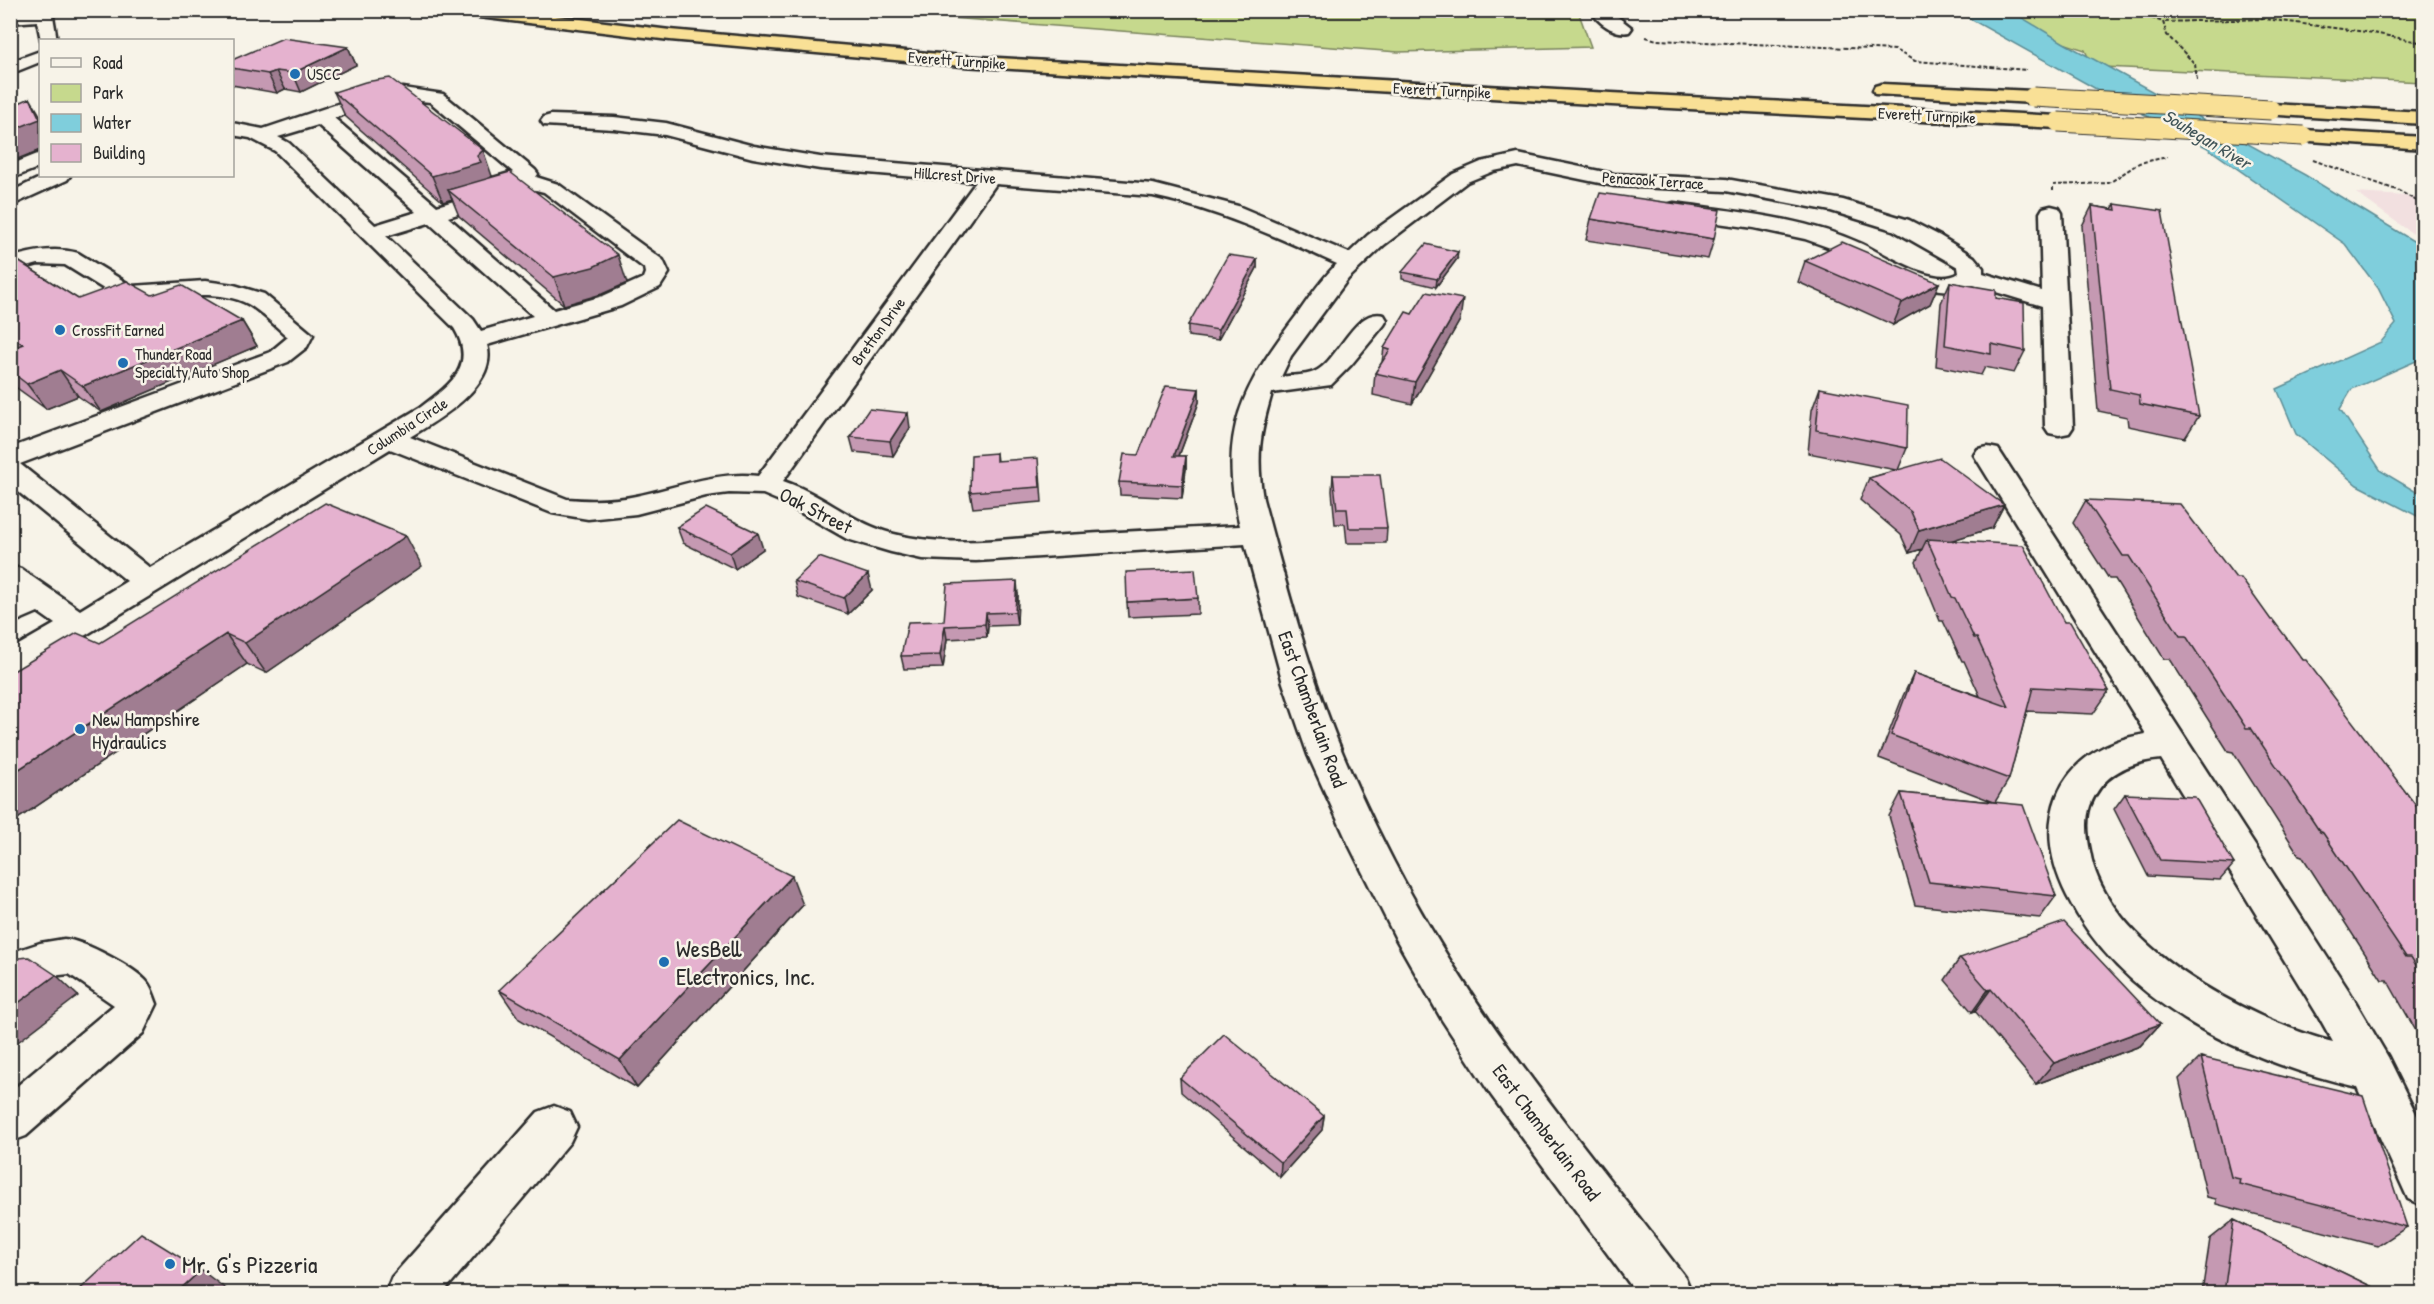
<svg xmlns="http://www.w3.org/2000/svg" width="2434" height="1304" font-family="'Patrick Hand',sans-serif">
	<rect width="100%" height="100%" fill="#f7f3e8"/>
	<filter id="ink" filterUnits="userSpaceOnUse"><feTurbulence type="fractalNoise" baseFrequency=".0167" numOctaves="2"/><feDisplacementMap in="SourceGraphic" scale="12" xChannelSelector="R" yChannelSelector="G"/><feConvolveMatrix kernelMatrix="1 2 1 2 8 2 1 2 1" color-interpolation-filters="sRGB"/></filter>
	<g filter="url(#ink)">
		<path fill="#f2e0e0" d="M2356 193 2423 197V241Z"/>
		<path fill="#c6d98d" stroke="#78825c" stroke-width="1.5" d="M1578 11 1591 47 1398 52 859 11Z
			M2015 11H2423V82L2104 67 2088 57 2085 50 2054 40 2020 17Z"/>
		<path fill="#7fcedc" stroke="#5d8d95" stroke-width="1.5" d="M1956 11H2011L2064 43 2305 175 2423 247V358L2352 389 2340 409 2381 471 2423 496V519L2357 485 2296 434 2277 389 2381 342 2396 324 2378 288 2345 244 2206 147 2098 90Z"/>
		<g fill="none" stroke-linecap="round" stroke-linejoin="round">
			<g stroke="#2b2b2b" stroke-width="5">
				<path id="minor" d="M1592 10H1609L1632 28 1629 32C1616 35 1596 23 1592 10Z
					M45 11 53 16 57 40H41L37 21 10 23V13Z
					M40 51V62L10 74V62Z
					M403 88 443 94 535 170 538 174 536 177 558 184 663 260 669 273 660 287 621 306 487 345C499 385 438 420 410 437L567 499C591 501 613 501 636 496 676 488 716 471 758 476L976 182 820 169 753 158 665 135 614 129 544 125 541 121 544 117 551 115 614 117 666 123 754 146 820 157 1153 184 1238 206 1349 253 1368 235 1453 174 1481 162 1518 154 1614 174 1726 179 1843 200 1909 220 1940 236 1974 257 1983 268V273L2042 291 2040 213 2043 208 2051 206 2059 208 2062 213 2073 427 2069 433 2059 435 2049 433 2045 427 2042 306 1973 285 1952 291 1929 289 1897 279 1836 250 1805 239 1754 228 1674 217 1666 215 1663 210 1666 205 1674 203C1737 212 1803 217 1862 244 1885 255 1935 289 1959 273L1958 267 1893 230 1831 211 1726 191 1614 186 1518 166 1494 171 1467 182 1384 245 1348 279 1291 356 1281 377C1290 375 1305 376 1314 372 1339 361 1354 307 1384 315L1387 320 1384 325 1351 365 1331 385 1272 393C1260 434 1256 456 1263 499 1286 584 1309 672 1343 754 1384 851 1437 946 1497 1031 1557 1116 1623 1195 1685 1277L1692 1294H1637L1491 1095 1442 1020 1396 939 1349 845 1308 755 1283 683 1245 544 976 561 922 559 891 552 847 539 782 502 763 494 729 493 706 496 636 514 588 519 552 513 390 449 22 674 10 678V650L55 624 38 612 10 624V599L17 596 10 591V566L21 569 80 610 127 581 10 485V448L270 352 288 337C275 326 262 312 248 304 217 287 162 299 128 301L120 299 65 265 38 264 10 272V258C33 251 55 247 78 253L132 286 205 281 234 285 264 294 313 335 307 347 288 362 20 464 150 568 421 407C450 385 477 366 454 328L275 151 250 138 232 135V123L263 129 364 95ZM403 99 430 102 513 172 493 178 489 182 493 186 498 188 437 206 334 118 375 104ZM318 125 417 212 375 225 289 143 278 137ZM996 184 1153 196C1218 210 1277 237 1337 264 1321 279 1309 298 1297 315 1242 387 1217 433 1240 526 1176 529 1112 532 1049 536 997 540 945 547 894 534 853 524 823 494 783 481ZM536 190 544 192 644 268 645 273 643 278 603 296 554 310 448 217ZM429 223 533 316 481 331 473 319 386 236Z
					M40 153V167L10 179V165Z
					M44 176H70L67 180 10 206V192Z
					M1988 447 1998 449 2002 455 2349 991 2388 1057 2424 1130V1206L2408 1199 2357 1087C2244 1061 2121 1004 2067 896 2051 864 2044 830 2057 796 2072 759 2107 740 2146 734L1974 455 1978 449ZM2161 759 2319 1017 2333 1042C2249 1020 2105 946 2090 851 2087 837 2085 820 2090 806 2102 774 2129 762 2161 759Z
					M64 939C83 940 136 968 147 982 152 988 154 997 157 1004L143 1033 26 1136 10 1142V1092L114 1005 69 974 42 977 10 992V953L40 943Z
					M554 1106 570 1112 577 1127 570 1142 442 1294H385L392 1277 538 1112Z"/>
			</g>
			<g stroke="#2b2b2b" stroke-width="5">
				<path id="highway" d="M454 10H508L670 30 962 56 1592 92 2058 116 2065 118 2068 122 2065 126 2058 128 1592 104 962 66 670 40 462 15Z
					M1882 84 2033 91 2040 93 2042 97 2040 101 2033 103 1875 94 1873 90 1875 86Z
					M2271 104 2424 112V124L2264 114 2261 110 2264 106Z
					M2303 130 2424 137V149L2296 140 2293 136 2296 132Z"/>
			</g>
			<path stroke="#2b2b2b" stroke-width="2" stroke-dasharray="4 2" stroke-linecap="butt" d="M2129 10 2163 22
				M1646 37 1657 40 1895 50 1915 61 2027 70
				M2197 80 2195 64 2167 35 2163 22 2265 19 2373 33 2424 43
				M2313 160 2399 191 2424 205
				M2053 191V185L2109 183 2139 163 2167 157"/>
			<use href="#minor" fill="#f7f3e8" fill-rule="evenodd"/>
			<use href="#highway" fill="#f9e096" fill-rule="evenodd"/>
			<g stroke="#2b2b2b" stroke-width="21" stroke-linecap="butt">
				<path id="highway-bridge" d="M2033 97 2271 110
					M2058 122 2303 136"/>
			</g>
			<use href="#highway-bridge" stroke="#f9e096" stroke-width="19"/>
		</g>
		<path fill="#c599b2" stroke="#2b2b2b" stroke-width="1.5" d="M348 47 356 65 301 92 285 89 277 93 232 85V60Z
			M334 92 492 176 491 177 627 283 602 294 564 305 459 216 452 199 443 202 345 116Z
			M2115 204 2199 416 2185 438 2128 426 2127 417 2098 411 2082 226 2092 206 2112 209Z
			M1591 219 1714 239 1708 259 1586 240Z
			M10 256 78 299 152 295 242 321 257 346 101 412 78 396 46 409 10 383Z
			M1257 259V268L1218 340 1188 336V325Z
			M1457 259 1436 287 1402 279V272Z
			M1805 261 1939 283 1930 304 1893 325 1798 282Z
			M1950 282 1996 298 2025 351 2014 373 1985 367 1981 375 1936 366 1941 303Z
			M1412 314 1460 320 1412 404 1373 395 1375 373 1382 362 1384 348Z
			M1820 388 1907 448 1898 470 2004 505 1992 528 1951 540 2064 622 2109 691 2093 714 2027 711 2009 779 1995 802 2056 896 2040 918 1915 905 1889 816 1901 793 1994 802 1879 758 1903 696 1914 673 1980 696 1964 661H1962L1943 621H1940L1916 562 1922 549 1909 553 1901 535 1860 500 1869 478 1896 470 1808 453 1812 410Z
			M1199 389V402L1179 456H1186V469L1182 498 1120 495 1119 482 1138 455Z
			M910 428 893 456 854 452 850 437Z
			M996 453 997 461 1040 473 1042 502 973 508 970 492Z
			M1333 475 1387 528 1386 543H1347L1345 524H1335L1332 491Z
			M2086 500 2236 578 2303 660 2420 811 2424 812V1045L2387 980H2382L2302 856 2299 855 2233 752 2228 751 2170 659H2164L2115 579H2109L2073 523Z
			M677 527 763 549 735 569 683 543Z
			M422 566 266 673 247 664 10 824V673L100 643Z
			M794 581 872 590 848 614 798 597Z
			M1018 594 1017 625 988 626 987 637 947 639 943 668 904 669 901 656 944 621Z
			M1198 598V614L1128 617 1127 602Z
			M2125 794 2234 864 2220 880 2148 876 2114 809Z
			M803 905 637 1088 519 1019 499 990Z
			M1960 958 2160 1024 2140 1046 2036 1084 1975 1011 1972 1012 1945 980Z
			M2201 1057 2407 1227 2378 1246 2216 1204V1199L2207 1197 2179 1079Z
			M1180 1078 1324 1116 1322 1130 1280 1177 1181 1092Z
			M2234 1220 2385 1293H2202L2210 1239Z"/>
		<path fill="#a07d91" stroke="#2b2b2b" stroke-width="1.5" d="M348 47 356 65 301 92 293 73Z
			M276 71 285 89 277 93 268 74Z
			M30 98 40 115V150L10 162V131Z
			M483 150 492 176 488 180 448 190 452 199 443 202 432 176 477 156Z
			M1458 252 1457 259 1436 287 1437 279Z
			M618 255 627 283 602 294 564 305 554 277Z
			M1257 259V268L1218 340V330Z
			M1939 283 1930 304 1893 325 1902 303Z
			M1463 299 1460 320 1412 404 1415 382Z
			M242 321 257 346 101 412 83 386Z
			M60 370 78 396 46 409 27 384Z
			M1199 389V402L1174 469V456Z
			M908 413 910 428 893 456 890 441Z
			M1186 456V469L1182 498V485Z
			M2004 505 1992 528 1930 547 1927 539 1922 549 1909 553 1919 530Z
			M758 533 763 549 735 569 730 553Z
			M406 536 422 566 266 673 245 643Z
			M868 574 872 590 848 614 844 598Z
			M1017 581 1018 594 1017 625 1015 612Z
			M986 613 988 626 987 637 985 624Z
			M945 626 947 639 943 668 940 655Z
			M226 634 247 664 10 824V775Z
			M792 876 803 905 637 1088 620 1060Z
			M56 975 78 996 10 1048V1009Z
			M1991 989 1975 1011 1972 1012 1988 990Z
			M2160 1024 2140 1046 2036 1084 2054 1063Z
			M1324 1116 1322 1130 1280 1177 1281 1163Z
			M201 1270 226 1289 221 1293H176Z"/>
		<path fill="#e5b2cf" stroke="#2b2b2b" stroke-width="1.5" d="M283 38 348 47 293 73 276 71 268 74 232 68V60Z
			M390 78 483 150 477 156 481 162 432 176 334 92 365 82Z
			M30 98 40 119 10 131V107Z
			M510 172 618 255 593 267 554 277 448 190Z
			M1600 193 1720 210 1714 239 1591 219Z
			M2115 204 2162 211 2199 416 2140 404 2139 395 2110 389 2092 206 2116 210Z
			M1842 242 1939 283 1902 303 1805 261Z
			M1426 244 1458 252 1437 279 1402 272Z
			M1228 255 1257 259 1218 330 1188 325Z
			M10 256 78 299 127 281 152 295 181 285 242 321 83 386 60 370 27 384 10 371V349L23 344 10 336Z
			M1950 282 1996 290V298L2024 303 2025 351 1991 344V354L1945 345Z
			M1426 292 1463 299 1415 382 1375 373 1390 350 1384 348 1406 312 1412 314Z
			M1166 386 1199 389 1174 456H1186L1182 485 1119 482 1124 454 1138 455Z
			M1820 388 1908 405 1907 448 1816 430Z
			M869 409 908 413 890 441 850 437Z
			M996 453V461L1038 458 1040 487 970 492 971 455Z
			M1940 458 2004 505 1919 530 1911 512 1869 478Z
			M1333 475H1380L1387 528H1349L1347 509H1337Z
			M2086 500 2180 504 2236 578H2241L2271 620H2273L2303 660H2306L2420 811 2424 812V978L2411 957H2406L2323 833 2320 832 2251 728H2246L2186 636H2180L2129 556H2123Z
			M325 503 406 536 245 643 226 634 10 775V673L77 633 100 643Z
			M706 508 758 533 730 553 677 527Z
			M1927 539 2023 545 2064 622H2070L2109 691 2033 687 2009 779 1891 735 1914 673 2009 707 1977 638H1974L1955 598 1952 597Z
			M819 557 868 574 844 598 794 581Z
			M1195 569 1198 598 1127 602 1126 572Z
			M1017 581 1015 612 986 613 985 624 945 626 940 655 901 656 908 622 944 621 947 584Z
			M1901 793 2023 805 2056 896 1929 882Z
			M2125 794 2195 797 2234 864 2160 860Z
			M677 820 792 876 620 1060 499 990Z
			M2064 922 2160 1024 2054 1063 1991 989 1988 990 1960 958Z
			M29 957 56 975 10 1009V962L19 958Z
			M1224 1034 1324 1116 1281 1163 1180 1078Z
			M2201 1057 2363 1096 2407 1227 2239 1184 2240 1179 2231 1177Z
			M2234 1220 2385 1293H2224Z
			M141 1233 201 1270 176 1293H76Z"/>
	</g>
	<g fill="#1f6fb2" stroke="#f7f3e8" stroke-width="2">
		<circle cx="295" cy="74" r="6"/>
		<circle cx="60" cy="330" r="6"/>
		<circle cx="123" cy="363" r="6"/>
		<circle cx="80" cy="729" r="6"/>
		<circle cx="664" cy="962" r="6"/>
		<circle cx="170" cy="1264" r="6"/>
	</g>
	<g text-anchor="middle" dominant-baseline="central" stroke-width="5" stroke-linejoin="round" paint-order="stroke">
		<g font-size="16" fill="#2b2b2b" stroke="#f7f3e8">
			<text transform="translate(957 60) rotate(4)">Everett Turnpike</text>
			<text transform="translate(1442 90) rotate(3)">Everett Turnpike</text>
			<text transform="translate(1927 115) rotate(3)">Everett Turnpike</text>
			<text transform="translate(955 175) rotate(4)">Hillcrest Drive</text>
			<text transform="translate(1653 180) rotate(4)">Penacook Terrace</text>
			<text transform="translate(878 331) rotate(-54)">Bretton Drive</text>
			<text transform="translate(407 426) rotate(-33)">Columbia Circle</text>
		</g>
		<g font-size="16" fill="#2b2b2b" stroke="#f7f3e8" text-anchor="start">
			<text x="307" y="74">USCC</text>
			<text x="72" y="330">CrossFit Earned</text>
			<text x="135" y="354">Thunder Road<tspan x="135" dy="18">Specialty Auto Shop</tspan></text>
		</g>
		<g font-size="18" font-style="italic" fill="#405457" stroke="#f7f3e8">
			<text transform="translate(2207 139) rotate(31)">Souhegan River</text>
		</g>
		<g font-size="20" fill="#2b2b2b" stroke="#f7f3e8">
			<text transform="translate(816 510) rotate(27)">Oak Street</text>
			<text transform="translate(1313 709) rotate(70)">East Chamberlain Road</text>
			<text transform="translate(1547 1132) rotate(53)">East Chamberlain Road</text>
		</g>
		<g font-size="20" fill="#2b2b2b" stroke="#f7f3e8" text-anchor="start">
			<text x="92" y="718">New Hampshire<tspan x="92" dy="23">Hydraulics</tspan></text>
		</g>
		<g font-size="24" fill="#2b2b2b" stroke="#f7f3e8" text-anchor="start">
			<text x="676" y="948">WesBell<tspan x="676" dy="28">Electronics, Inc.</tspan></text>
			<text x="182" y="1264">Mr. G's Pizzeria</text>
		</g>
	</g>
	<rect width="2434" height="1304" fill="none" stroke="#f7f3e8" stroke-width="36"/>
	<rect x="18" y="18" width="2398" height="1268" fill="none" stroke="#2b2b2b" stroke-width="2" filter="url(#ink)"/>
	<rect x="39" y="39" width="195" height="138" fill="#f7f3e8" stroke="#a5a39c" stroke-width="1.5"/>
	<rect x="51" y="58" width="30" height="9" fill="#f7f3e8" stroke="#a5a39c" stroke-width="1.5"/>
	<text x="93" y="69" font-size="18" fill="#2b2b2b">Road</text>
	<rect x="51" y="84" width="30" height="18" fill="#c6d98d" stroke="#a5a39c" stroke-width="1.5"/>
	<text x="93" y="99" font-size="18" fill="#2b2b2b">Park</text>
	<rect x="51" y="114" width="30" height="18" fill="#7fcedc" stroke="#a5a39c" stroke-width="1.5"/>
	<text x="93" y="129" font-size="18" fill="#2b2b2b">Water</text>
	<rect x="51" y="144" width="30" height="18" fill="#e5b2cf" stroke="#a5a39c" stroke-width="1.5"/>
	<text x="93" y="159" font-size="18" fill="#2b2b2b">Building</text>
</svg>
